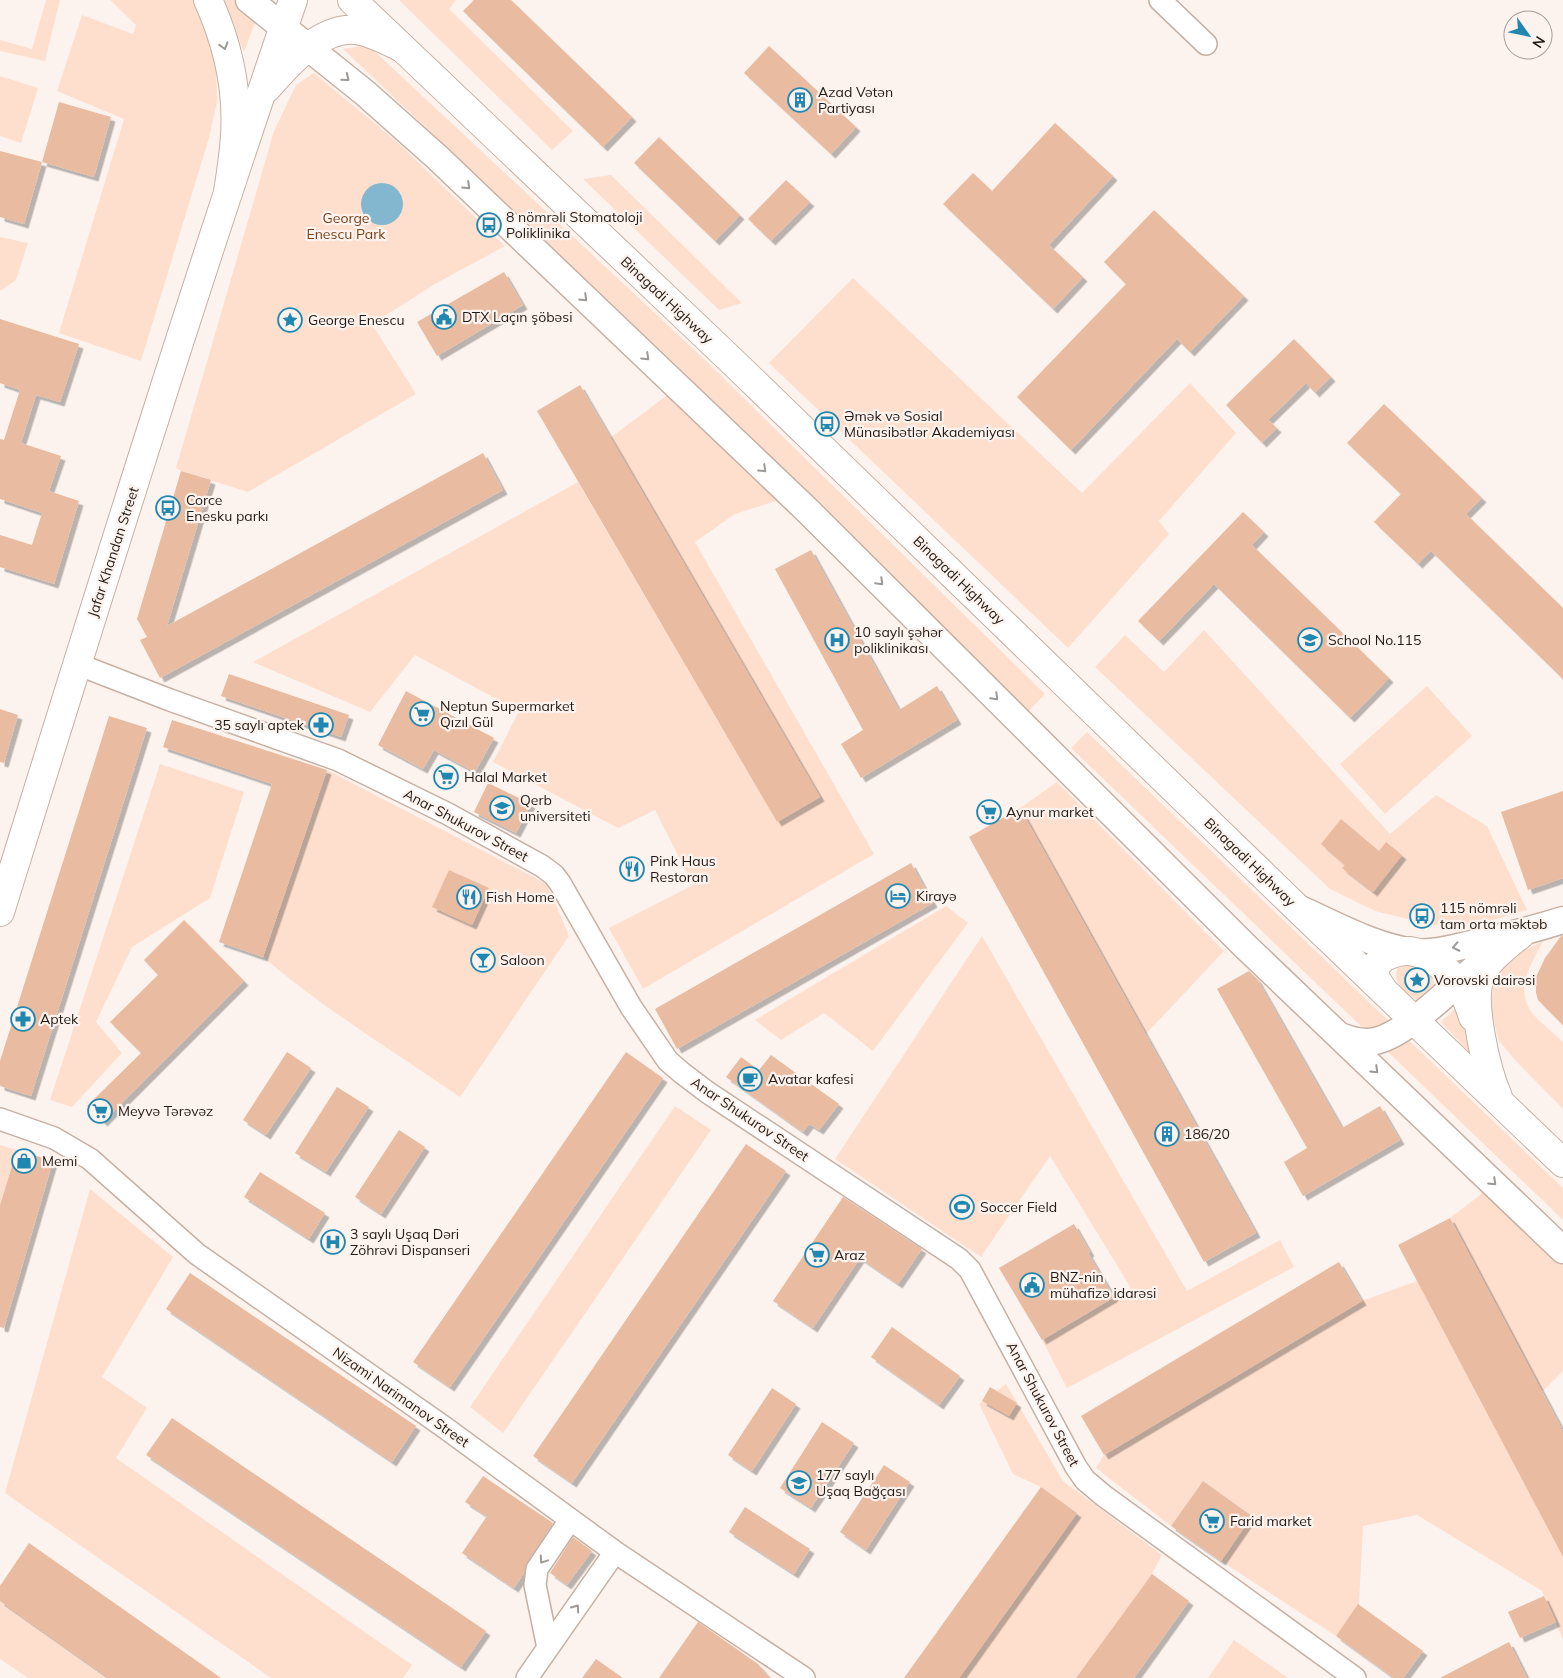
<svg xmlns="http://www.w3.org/2000/svg" width="1563" height="1678" font-family="Mulish,sans-serif">
	<defs>
		<filter id="shadow"><feDropShadow dx="4.5" dy="4.5" stdDeviation="0" flood-color="#0004"/></filter>
	</defs>
	<rect width="100%" height="100%" fill="#fdf3ee"/>
	<path fill="#fedfce" d="M46 0H60L45 61 0 51V40L32 49Z
		M110 0H195L216 60 217 102 209 138 141 361 59 333 124 119 57 91 82 15 133 34 136 25Z
		M222 0H239L258 15 244 52Z
		M399 0H456L449 9 573 131 552 150Z
		M368 45 705 360 1045 694 1028 712 801 493 735 514 695 542 874 854 643 989 609 928 693 885 655 810 618 828 493 762 519 711 415 655 370 712 253 662 578 482 777 822 819 797 610 438 690 378 343 49Z
		M314 73 396 141 505 246 435 284 372 324 416 394 248 492 181 471 176 468 274 131 296 85Z
		M0 76 38 88 21 143 0 136Z
		M611 175 742 303 719 310 583 179Z
		M0 237 28 243 16 280 0 291Z
		M853 278 1082 493 1190 383 1236 433 1159 521 1169 534 1068 648 769 363Z
		M1204 630 1390 834 1436 795 1487 826 1527 910 1479 924 1432 925 1375 911 1330 889 1095 667 1125 635 1164 672Z
		M1427 686 1472 736 1385 814 1340 764Z
		M1087 732 1563 1188V1220L1071 748Z
		M160 764 244 792 210 898 132 947 96 1022 122 1053 72 1107 50 1100Z
		M327 770 547 884 569 936 460 1097C393 1051 324 1009 263 957Z
		M1057 782 1224 951 1146 1034 1020 808Z
		M946 906 968 923 873 1051 824 1013 781 1040 755 1020Z
		M982 936 1187 1291 1280 1240 1294 1267 1067 1388 1042 1340 1131 1288 1050 1156 981 1257 835 1159Z
		M1543 941C1533 961 1516 986 1529 1008 1533 1017 1555 1034 1563 1042V1109L1516 1061 1499 1041 1491 1011 1493 986 1509 958Z
		M1402 961C1422 963 1429 968 1436 987L1425 1000H1417C1401 989 1388 979 1402 961Z
		M1456 1008 1480 1064 1441 1022Z
		M675 1106 711 1130 503 1433 470 1407Z
		M0 1145 17 1150 0 1205Z
		M1489 1188 1563 1265V1371L1542 1392 1450 1218Z
		M90 1189 173 1257 102 1377 147 1408 116 1458 412 1665 403 1678H271L5 1493Z
		M1417 1281 1563 1557V1639L1542 1591 1417 1515 1363 1526 1359 1604 1336 1636 1221 1561 1252 1516 1203 1481 1171 1526 1096 1468 1104 1455 1362 1301Z
		M1006 1384 1063 1481 1162 1555 1152 1574 1076 1678H959L1077 1513 1041 1487 1013 1474 979 1404Z
		M0 1601 109 1678H28L0 1659Z
		M1234 1640 1288 1678H1208Z"/>
	<path fill="#83b6cf" d="M361 204a21 21 0 1 1 42 0a21 21 0 1 1-42 0Z"/>
	<path fill="#e9bba0" filter="url(#shadow)" d="M474 0H511L632 117 603 147 463 11Z
		M769 46 856 127 831 154 744 73Z
		M59 102 111 117 94 177 42 162Z
		M1055 123 1113 176 1049 245 1083 277 1053 309 943 204 973 173 992 191Z
		M659 137 740 215 715 241 634 163Z
		M0 151 42 162 24 224 0 217Z
		M786 180 810 202 771 241 748 219Z
		M1154 210 1244 296 1190 352 1177 339 1071 450 1017 397 1126 284 1104 262Z
		M504 272 523 305 437 356 417 322Z
		M0 319 79 344 60 402 36 395 21 443 61 456 49 491 79 501 54 584 0 567V535L32 545 42 513 0 499V439L4 440 20 390 0 383Z
		M1294 339 1331 377 1315 393 1306 383 1268 420 1277 428 1262 443 1226 405Z
		M580 385 820 797 777 822 537 411Z
		M1384 404 1482 498 1466 514 1563 608V679L1431 551 1418 564 1374 522 1401 494 1347 443Z
		M483 453 503 490 160 678 140 640 147 637 137 619 181 471 211 480 167 626Z
		M1243 512 1264 532 1252 545 1389 678 1350 718 1214 584 1159 641 1138 621Z
		M811 550 899 710 937 686 957 720 861 778 841 744 863 730 775 569Z
		M229 674 349 715 341 737 221 696Z
		M406 691 494 738 475 772 434 750 423 769 378 745Z
		M0 709 18 715 4 763 0 762Z
		M109 716 147 728 31 1096 0 1086V1061Z
		M172 720 327 770 263 957 219 942 272 784 163 747Z
		M488 783 531 804 516 833 474 812Z
		M1563 791V878L1528 890 1501 812Z
		M1020 808 1256 1233 1204 1262 969 837Z
		M1341 819 1379 851 1386 842 1402 855 1373 892 1342 868 1345 865 1321 844Z
		M911 863 933 903 677 1049 655 1009Z
		M449 870 489 888 472 925 432 907Z
		M184 920 244 981 103 1122 87 1106 141 1053 110 1022 158 975 144 960Z
		M1561 936H1563V1025L1538 1000 1536 993V977L1545 958Z
		M1249 971 1257 979 1342 1128 1380 1106 1400 1140 1303 1196 1284 1162 1307 1148 1217 989Z
		M287 1052 311 1068 266 1135 243 1120Z
		M626 1052 663 1078 450 1387 413 1362Z
		M771 1055 839 1104 819 1130 809 1124 803 1132 726 1077 741 1057 759 1070Z
		M337 1087 369 1107 326 1172 295 1153Z
		M399 1130 425 1147 381 1214 355 1197Z
		M746 1144 786 1171 572 1483 533 1456Z
		M17 1150 53 1161 4 1328 0 1327V1205Z
		M260 1172 325 1213 309 1239 244 1197Z
		M843 1197 922 1249 898 1284 860 1258 813 1328 773 1301Z
		M1450 1218 1563 1431V1557L1398 1245Z
		M1074 1224 1090 1252 1088 1253 1114 1297 1042 1340 999 1268Z
		M1339 1262 1362 1301 1104 1455 1081 1416Z
		M190 1273 416 1426 392 1462 166 1309Z
		M892 1327 960 1376 939 1405 871 1357Z
		M990 1387 1017 1403 1009 1416 982 1401Z
		M772 1388 796 1404 752 1471 728 1455Z
		M172 1418 486 1631 461 1667 146 1455Z
		M822 1422 854 1443 811 1508 780 1488Z
		M884 1465 910 1482 866 1550 840 1532Z
		M483 1476 553 1523 527 1562 524 1573 514 1588 462 1553 487 1516 465 1502Z
		M1203 1481 1252 1516 1221 1561 1171 1526Z
		M1041 1487 1077 1513 959 1678H904Z
		M745 1507 810 1549 794 1574 729 1532Z
		M573 1537 592 1551 567 1585 550 1573Z
		M29 1543 221 1678H109L0 1601V1586Z
		M1152 1574 1189 1601 1134 1678H1076Z
		M1544 1596 1556 1622 1520 1638 1508 1612Z
		M1358 1604 1423 1651 1403 1678H1394L1336 1636Z
		M698 1622 758 1664 770 1678H659Z
		M1509 1642 1527 1678H1440Z
		M596 1659 623 1678H582Z"/>
	<g fill="none" stroke-linecap="round" stroke-linejoin="round">
		<g stroke="#c6b0a3" stroke-width="24">
			<path id="minor" d="M1160 0 1206 44
				M77 664 170 700 338 760 448 814 542 866 554 875 560 883 631 1007 668 1061 682 1073 707 1092 959 1259 970 1270 1076 1467 1085 1480 1104 1496 1355 1678
				M0 1119 54 1138 90 1159 197 1254 444 1427 615 1552 804 1678
				M548 1648 535 1585 537 1569 570 1520
				M527 1678 615 1552"/>
		</g>
		<g stroke="#c6b0a3" stroke-width="29">
			<path id="tertiary" d="M249 0 365 93 438 158 809 512 1245 946 1563 1250
				M1300 909C1336 925 1375 947 1414 952 1432 954 1450 949 1467 945 1500 938 1531 930 1563 920
				M1340 1036C1348 1039 1358 1042 1366 1042 1399 1043 1449 989 1475 968"/>
		</g>
		<g stroke="#c6b0a3" stroke-width="30">
			<path id="secondary" d="M267 88C288 64 321 26 356 30 372 32 386 40 400 47
				M0 912C95 607 189 302 293 0"/>
		</g>
		<g stroke="#c6b0a3" stroke-width="30">
			<path id="primary" d="M208 0C227 42 238 89 235 135 234 154 231 173 228 192
				M352 0 734 363 1295 906 1563 1163
				M1383 990C1380 985 1375 979 1375 973 1374 955 1402 949 1415 952 1429 955 1442 966 1451 975 1463 987 1468 1002 1473 1017
				M1498 1097C1487 1072 1469 1000 1481 975 1489 958 1507 946 1521 934"/>
		</g>
		<use href="#minor" stroke="#fff" stroke-width="21"/>
		<use href="#tertiary" stroke="#fff" stroke-width="26"/>
		<use href="#secondary" stroke="#fff" stroke-width="28"/>
		<use href="#primary" stroke="#fff" stroke-width="28"/>
	</g>
	<defs><path id="oneway-chevron" d="M-2-3.5L2.5 0L-2 3.5" fill="none" stroke-width="1.6" stroke-linecap="round" stroke-linejoin="round" transform="scale(1.25)"/></defs>
	<g stroke="#9b9895">
		<use href="#oneway-chevron" transform="translate(224 46) rotate(74)"/>
		<use href="#oneway-chevron" transform="translate(346 78) rotate(39)"/>
		<use href="#oneway-chevron" transform="translate(467 186) rotate(44)"/>
		<use href="#oneway-chevron" transform="translate(584 298) rotate(44)"/>
		<use href="#oneway-chevron" transform="translate(646 357) rotate(44)"/>
		<use href="#oneway-chevron" transform="translate(763 469) rotate(44)"/>
		<use href="#oneway-chevron" transform="translate(880 582) rotate(45)"/>
		<use href="#oneway-chevron" transform="translate(995 697) rotate(45)"/>
		<use href="#oneway-chevron" transform="translate(1456 947) rotate(168)"/>
		<use href="#oneway-chevron" transform="translate(1375 1070) rotate(44)"/>
		<use href="#oneway-chevron" transform="translate(1493 1182) rotate(44)"/>
		<use href="#oneway-chevron" transform="translate(543 1560) rotate(124)"/>
		<use href="#oneway-chevron" transform="translate(576 1608) rotate(-55)"/>
	</g>
	<defs>
		<g id="building-ring" transform="scale(1.25)"><circle r="9.5" fill="#fdf3ee" stroke="#1f87b0" stroke-width="1.5"/><path d="M-4-6H4V6H1V3H-1V6H-4ZM-2.5-4.3h1.7v1.8h-1.7ZM.8-4.3h1.7v1.8H.8ZM-2.5-1h1.7V.8h-1.7ZM.8-1h1.7V.8H.8Z" fill="#1f87b0"/></g>
		<g id="bus-ring" transform="scale(1.25)"><circle r="9.5" fill="#fdf3ee" stroke="#1f87b0" stroke-width="1.5"/><path d="M-5-6H5V4H4V6H2V4H-2V6H-4V4H-5ZM-3.5-4V0h7V-4ZM-3.5 1.2v1.5H-2V1.2ZM2 1.2v1.5H3.5V1.2Z" fill="#1f87b0"/></g>
		<g id="civic-ring" transform="scale(1.25)"><circle r="9.5" fill="#fdf3ee" stroke="#1f87b0" stroke-width="1.5"/><path d="M-.6-6.5H3V-4.5H.6V-3L4-1V1h2V6H-6V1h2V-1L-.6-3ZM-1.2 2.5V6h2.4V2.5Z" fill="#1f87b0"/></g>
		<g id="sight-ring" transform="scale(1.25)"><circle r="9.5" fill="#fdf3ee" stroke="#1f87b0" stroke-width="1.5"/><path d="M0-6L1.8-2.2L6-1.7L2.9 1.2L3.7 5.4L0 3.3L-3.7 5.4L-2.9 1.2L-6-1.7L-1.8-2.2Z" fill="#1f87b0"/></g>
		<g id="hospital-ring" transform="scale(1.25)"><circle r="9.5" fill="#fdf3ee" stroke="#1f87b0" stroke-width="1.5"/><path d="M-5-5h3v3.5h4V-5h3V5h-3V1.5h-4V5h-3Z" fill="#1f87b0"/></g>
		<g id="school-ring" transform="scale(1.25)"><circle r="9.5" fill="#fdf3ee" stroke="#1f87b0" stroke-width="1.5"/><path d="M0-5L7-2L0 1L-7-2ZM-4 1L0 2.5L4 1V4Q0 6-4 4Z" fill="#1f87b0"/></g>
		<g id="supermarket-ring" transform="scale(1.25)"><circle r="9.5" fill="#fdf3ee" stroke="#1f87b0" stroke-width="1.5"/><path d="M-6-5.5h2.5l.6 2H6L4.5 2H-2.5L-4.4-4H-6ZM-1.5 3.2a1.3 1.3 0 1 0 .1 0ZM3 3.2a1.3 1.3 0 1 0 .1 0Z" fill="#1f87b0"/></g>
		<g id="pharmacy-ring" transform="scale(1.25)"><circle r="9.5" fill="#fdf3ee" stroke="#1f87b0" stroke-width="1.5"/><path d="M-2-6h4v4h4v4h-4v4h-4v-4h-4v-4h4Z" fill="#1f87b0"/></g>
		<g id="university-ring" transform="scale(1.25)"><circle r="9.5" fill="#fdf3ee" stroke="#1f87b0" stroke-width="1.5"/><path d="M0-5L7-2L0 1L-7-2ZM-4 1L0 2.5L4 1V4Q0 6-4 4Z" fill="#1f87b0"/></g>
		<g id="restaurant-ring" transform="scale(1.25)"><circle r="9.5" fill="#fdf3ee" stroke="#1f87b0" stroke-width="1.5"/><path d="M-5-6h1v4h1v-4h1v4h1v-4h1v5L-1.5 .5V6h-2V.5L-5-1ZM5-6V6H3V1.5H1.5Q1.5-4 5-6Z" fill="#1f87b0"/></g>
		<g id="hotel-ring" transform="scale(1.25)"><circle r="9.5" fill="#fdf3ee" stroke="#1f87b0" stroke-width="1.5"/><path d="M-6-4.5h1.5V1H6V5H4.5V3h-9V5H-6ZM-4 0a1.8 1.8 0 1 1 3.6 0ZM.5 0V-2.5h3Q6-2.5 6 0Z" fill="#1f87b0"/></g>
		<g id="bar-ring" transform="scale(1.25)"><circle r="9.5" fill="#fdf3ee" stroke="#1f87b0" stroke-width="1.5"/><path d="M-6-5H6L.8 .8V4.5H3.5V6h-7V4.5H-.8V.8Z" fill="#1f87b0"/></g>
		<g id="cafe-ring" transform="scale(1.25)"><circle r="9.5" fill="#fdf3ee" stroke="#1f87b0" stroke-width="1.5"/><path d="M-5.5-4.5H6V0H3Q3 3.5 0 3.5H-2.5Q-5.5 3.5-5.5 0ZM3-3.2v2h1.7v-2ZM-6 4.5H4V6H-6Z" fill="#1f87b0"/></g>
		<g id="shop-ring" transform="scale(1.25)"><circle r="9.5" fill="#fdf3ee" stroke="#1f87b0" stroke-width="1.5"/><path d="M-5-2.5h2.3a2.7 3.5 0 0 1 5.4 0H5L5.5 6h-11ZM-1.5-2.5h3a1.5 2.3 0 0 0-3 0Z" fill="#1f87b0"/></g>
		<g id="stadium-ring" transform="scale(1.25)"><circle r="9.5" fill="#fdf3ee" stroke="#1f87b0" stroke-width="1.5"/><path d="M0-5a6.5 5 0 1 0 0 10a6.5 5 0 1 0 0-10ZM-3.5-1.8h7v3.6h-7Z" fill="#1f87b0"/></g>
	</defs>
	<g fill-rule="evenodd">
		<use href="#building-ring" x="800" y="100"/>
		<use href="#bus-ring" x="489" y="225"/>
		<use href="#civic-ring" x="444" y="317"/>
		<use href="#sight-ring" x="290" y="320"/>
		<use href="#bus-ring" x="827" y="424"/>
		<use href="#bus-ring" x="168" y="508"/>
		<use href="#hospital-ring" x="837" y="640"/>
		<use href="#school-ring" x="1310" y="640"/>
		<use href="#supermarket-ring" x="422" y="714"/>
		<use href="#pharmacy-ring" x="321" y="725"/>
		<use href="#supermarket-ring" x="446" y="777"/>
		<use href="#university-ring" x="502" y="808"/>
		<use href="#supermarket-ring" x="989" y="812"/>
		<use href="#restaurant-ring" x="632" y="869"/>
		<use href="#hotel-ring" x="898" y="896"/>
		<use href="#restaurant-ring" x="469" y="897"/>
		<use href="#bus-ring" x="1422" y="916"/>
		<use href="#bar-ring" x="483" y="960"/>
		<use href="#sight-ring" x="1417" y="980"/>
		<use href="#pharmacy-ring" x="23" y="1019"/>
		<use href="#cafe-ring" x="750" y="1079"/>
		<use href="#supermarket-ring" x="100" y="1111"/>
		<use href="#building-ring" x="1167" y="1134"/>
		<use href="#shop-ring" x="24" y="1161"/>
		<use href="#stadium-ring" x="962" y="1207"/>
		<use href="#hospital-ring" x="333" y="1242"/>
		<use href="#supermarket-ring" x="817" y="1255"/>
		<use href="#civic-ring" x="1032" y="1285"/>
		<use href="#school-ring" x="799" y="1483"/>
		<use href="#supermarket-ring" x="1212" y="1521"/>
	</g>
	<g text-anchor="middle" dominant-baseline="central" stroke-width="4.5" stroke-linejoin="round" paint-order="stroke">
		<g font-size="14" fill="#211914" stroke="#fdf3ee" text-anchor="start">
			<text x="818" y="92">Azad Vətən<tspan x="818" dy="16">Partiyası</tspan></text>
			<text x="506" y="217">8 nömrəli Stomatoloji<tspan x="506" dy="16">Poliklinika</tspan></text>
			<text x="462" y="317">DTX Laçın şöbəsi</text>
			<text x="308" y="320">George Enescu</text>
			<text x="844" y="416">Əmək və Sosial<tspan x="844" dy="16">Münasibətlər Akademiyası</tspan></text>
			<text x="186" y="500">Corce<tspan x="186" dy="16">Enesku parkı</tspan></text>
			<text x="854" y="632">10 saylı şəhər<tspan x="854" dy="16">poliklinikası</tspan></text>
			<text x="1328" y="640">School No.115</text>
			<text x="440" y="706">Neptun Supermarket<tspan x="440" dy="16">Qızıl Gül</tspan></text>
			<text x="304" y="725" text-anchor="end">35 saylı aptek</text>
			<text x="464" y="777">Halal Market</text>
			<text x="520" y="800">Qerb<tspan x="520" dy="16">universiteti</tspan></text>
			<text x="1006" y="812">Aynur market</text>
			<text x="650" y="861">Pink Haus<tspan x="650" dy="16">Restoran</tspan></text>
			<text x="916" y="896">Kirayə</text>
			<text x="486" y="897">Fish Home</text>
			<text x="1440" y="908">115 nömrəli<tspan x="1440" dy="16">tam orta məktəb</tspan></text>
			<text x="500" y="960">Saloon</text>
			<text x="1434" y="980">Vorovski dairəsi</text>
			<text x="40" y="1019">Aptek</text>
			<text x="768" y="1079">Avatar kafesi</text>
			<text x="118" y="1111">Meyvə Tərəvəz</text>
			<text x="1184" y="1134">186/20</text>
			<text x="42" y="1161">Memi</text>
			<text x="980" y="1207">Soccer Field</text>
			<text x="350" y="1234">3 saylı Uşaq Dəri<tspan x="350" dy="16">Zöhrəvi Dispanseri</tspan></text>
			<text x="834" y="1255">Araz</text>
			<text x="1050" y="1277">BNZ-nin<tspan x="1050" dy="16">mühafizə idarəsi</tspan></text>
			<text x="816" y="1475">177 saylı<tspan x="816" dy="16">Uşaq Bağçası</tspan></text>
			<text x="1230" y="1521">Farid market</text>
		</g>
		<g font-size="14" fill="#783f17" stroke="#fdf3ee">
			<text x="346" y="218">George<tspan x="346" dy="16">Enescu Park</tspan></text>
		</g>
		<g font-size="14" fill="#211914" stroke="#fdf3ee">
			<text transform="translate(667 300) rotate(43)">Binagadi Highway</text>
			<text transform="translate(113 552) rotate(-72)">Jafar Khandan Street</text>
			<text transform="translate(959 580) rotate(44)">Binagadi Highway</text>
			<text transform="translate(466 825) rotate(28)">Anar Shukurov Street</text>
			<text transform="translate(1250 862) rotate(44)">Binagadi Highway</text>
			<text transform="translate(750 1119) rotate(34)">Anar Shukurov Street</text>
			<text transform="translate(401 1397) rotate(35)">Nizami Narimanov Street</text>
			<text transform="translate(1043 1404) rotate(62)">Anar Shukurov Street</text>
		</g>
	</g>
	<g transform="translate(1528 35) rotate(123)"><circle r="24" fill="#fdf3ee" stroke="#a59c97"/>
	<path d="M0-4L9 19L0 12L-9 19Z" fill="#1f87b0"/>
	<text y="-8" font-size="14" font-weight="bold" text-anchor="middle" fill="#211914">N</text>
	</g>
</svg>
